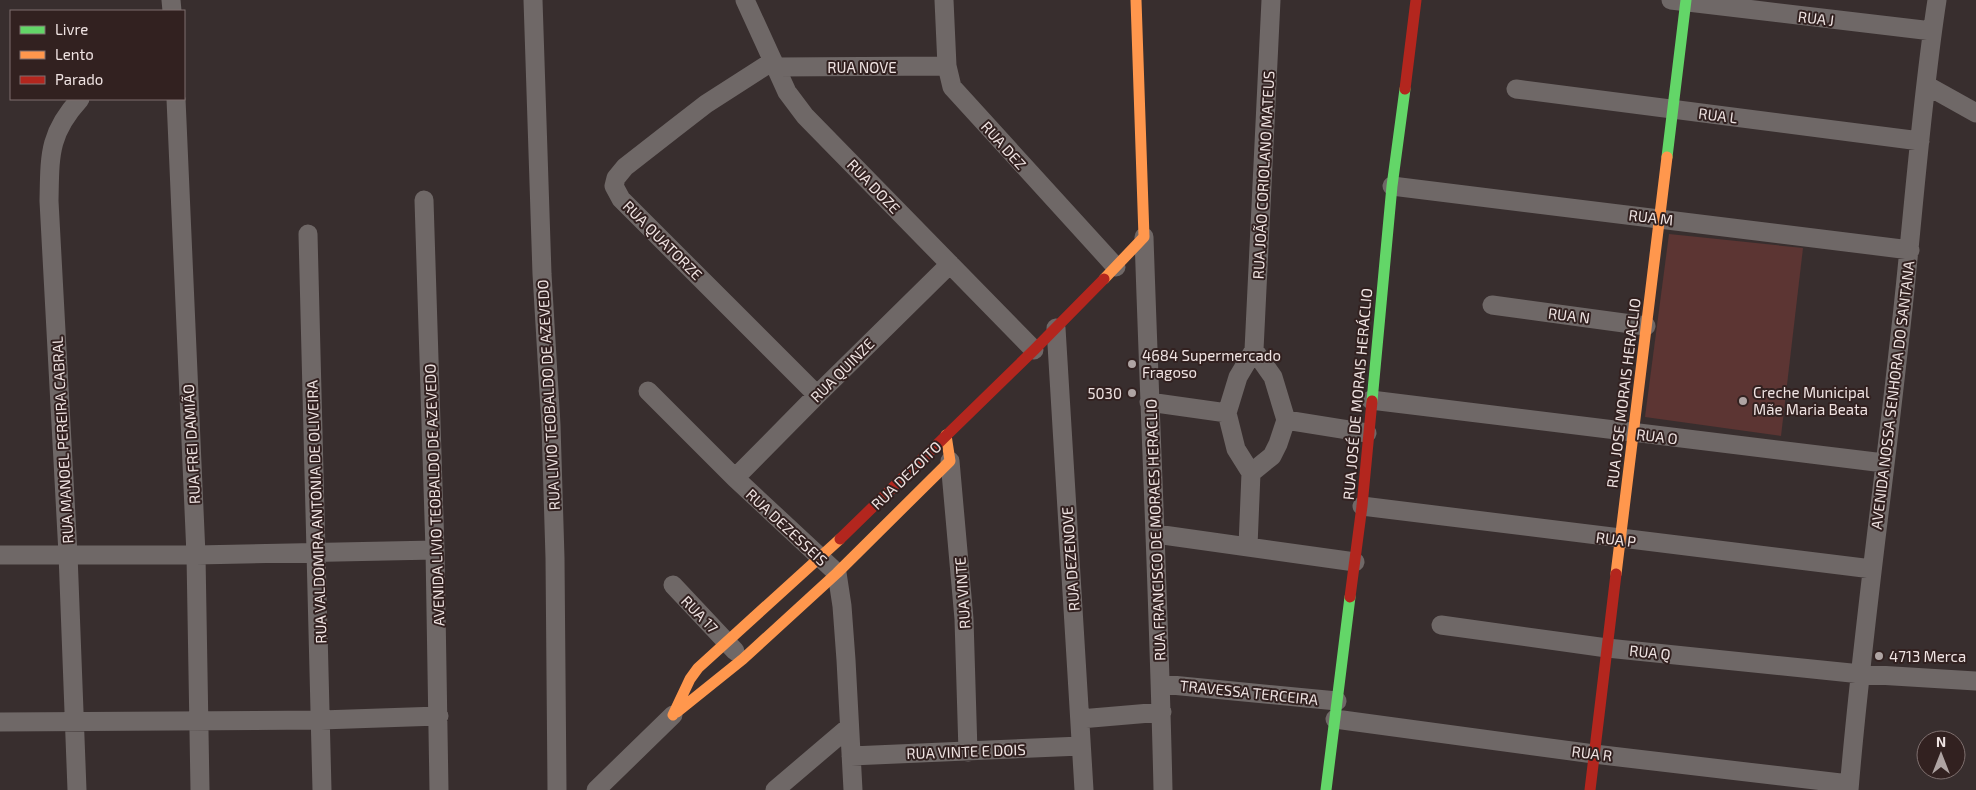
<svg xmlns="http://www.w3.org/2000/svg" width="1976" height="790" font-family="'Exo 2',sans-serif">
	<rect width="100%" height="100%" fill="#382e2e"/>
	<path fill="#5c3533" d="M1669 234 1803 248 1781 436 1645 417Z"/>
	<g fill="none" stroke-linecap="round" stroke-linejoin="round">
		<path stroke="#6f6867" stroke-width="19" d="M171 0 172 11
			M533 0 542 274 551 425 555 558 557 790
			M745 0 787 92 805 116 1034 350
			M944 0 947 66 952 87 1116 267
			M1671 0 1932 31
			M773 61 706 104 675 128 625 167 616 178 614 186 621 199 817 395
			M777 67 947 66
			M1926 85 1976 113
			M1516 89 1920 141
			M176 99 196 555 200 790
			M1392 186 1910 250
			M424 200 435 550 439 790
			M308 234 322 790
			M1144 237C1150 421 1159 605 1163 790
			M1492 305 1646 326
			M1056 328 1084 790
			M648 391 735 478 837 573 842 606 846 660 853 790
			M1371 400 1884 463
			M1149 402 1227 413
			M1286 420 1367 433
			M950 461 964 619 968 752
			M1251 473 1272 456 1278 444 1286 420 1273 377 1254 350
			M735 478 817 395 950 264
			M1362 506 1872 569
			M1156 534 1355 562
			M1248 546 1251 473 1236 449 1227 413 1238 377 1254 350 1271 0
			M0 555H196L435 550
			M673 585 735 651
			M1441 625 1607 648 1861 674 1976 681
			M1161 684 1337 701
			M1080 719 1162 712
			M1335 719 1594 754 1849 784
			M0 722 321 720 439 716
			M851 756 1081 746
			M77 790 68 554 49 201C50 156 48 134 80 99
			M596 790 673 715
			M775 790 849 727
			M1849 790C1861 644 1882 499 1898 353 1912 236 1919 117 1937 0"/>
		<path stroke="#63d668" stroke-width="11" d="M1667 157 1686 0
			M1372 401 1392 186 1405 89
			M1326 790 1350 597"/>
		<path stroke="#ff974d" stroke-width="11" d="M1104 279 1144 237 1136 0
			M1616 574 1667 157
			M677 712 743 659 837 573 950 461 946 435
			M673 715 690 679 698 668 840 539"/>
		<path stroke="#b3261e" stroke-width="11" d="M1405 89 1416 0
			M840 539 1034 350 1104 279
			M1350 597 1362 506 1372 401
			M1590 790 1616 574"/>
	</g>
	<g fill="#afa4a3" stroke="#322120" stroke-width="2">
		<circle cx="1132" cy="364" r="5"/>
		<circle cx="1132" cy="393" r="5"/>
		<circle cx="1743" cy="401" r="5"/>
		<circle cx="1879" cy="656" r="5"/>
	</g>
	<g text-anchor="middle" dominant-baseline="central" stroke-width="4" stroke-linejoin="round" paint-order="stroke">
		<g font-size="15" fill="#efe3e2" stroke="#322120">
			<text transform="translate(1816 18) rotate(7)">RUA J</text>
			<text x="862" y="67">RUA NOVE</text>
			<text transform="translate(1718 115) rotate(7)">RUA L</text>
			<text transform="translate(1004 145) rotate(48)">RUA DEZ</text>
			<text transform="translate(1263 175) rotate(-87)">RUA JOÃO CORIOLANO MATEUS</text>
			<text transform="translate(874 186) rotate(46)">RUA DOZE</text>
			<text transform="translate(1651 217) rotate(7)">RUA M</text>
			<text transform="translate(663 240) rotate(45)">RUA QUATORZE</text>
			<text transform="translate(1569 315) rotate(7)">RUA N</text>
			<text transform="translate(842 370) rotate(-45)">RUA QUINZE</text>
			<text transform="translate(1623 393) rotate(-83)">RUA JOSE MORAIS HERACLIO</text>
			<text transform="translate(1357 394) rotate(-85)">RUA JOSÉ DE MORAIS HERÁCLIO</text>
			<text transform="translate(548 395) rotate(-93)">RUA LIVIO TEOBALDO DE AZEVEDO</text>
			<text transform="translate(1892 395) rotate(-83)">AVENIDA NOSSA SENHORA DO SANTANA</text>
			<text transform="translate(1657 436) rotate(7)">RUA O</text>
			<text transform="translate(62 440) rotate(-93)">RUA MANOEL PEREIRA CABRAL</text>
			<text transform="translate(191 444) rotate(-93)">RUA FREI DAMIÃO</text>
			<text transform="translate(906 475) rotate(-44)">RUA DEZOITO</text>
			<text transform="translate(434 495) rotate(-92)">AVENIDA LIVIO TEOBALDO DE AZEVEDO</text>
			<text transform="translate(316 512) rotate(-92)">RUA VALDOMIRA ANTONIA DE OLIVEIRA</text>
			<text transform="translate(787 527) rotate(43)">RUA DEZESSEIS</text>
			<text transform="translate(1155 530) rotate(-92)">RUA FRANCISCO DE MORAES HERACLIO</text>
			<text transform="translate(1616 539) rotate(7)">RUA P</text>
			<text transform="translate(1070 559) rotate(-94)">RUA DEZENOVE</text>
			<text transform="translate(962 593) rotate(-94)">RUA VINTE</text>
			<text transform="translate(700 614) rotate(46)">RUA 17</text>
			<text transform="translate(1650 652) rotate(6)">RUA Q</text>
			<text transform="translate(1249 692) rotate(6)">TRAVESSA TERCEIRA</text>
			<text transform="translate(966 751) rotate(-2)">RUA VINTE E DOIS</text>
			<text transform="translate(1592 753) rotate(7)">RUA R</text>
		</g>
		<g font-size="15" fill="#efe3e2" stroke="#322120" text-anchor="start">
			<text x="1142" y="355">4684 Supermercado<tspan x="1142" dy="17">Fragoso</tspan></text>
			<text x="1753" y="392">Creche Municipal<tspan x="1753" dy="17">Mãe Maria Beata</tspan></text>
			<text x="1122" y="393" text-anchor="end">5030</text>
			<text x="1889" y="656">4713 Merca</text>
		</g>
	</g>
	<rect x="10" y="10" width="175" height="90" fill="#322120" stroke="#7e6f6e"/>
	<rect x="20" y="26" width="25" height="8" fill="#63d668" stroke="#7e6f6e"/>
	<text x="55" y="35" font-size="15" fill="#efe3e2">Livre</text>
	<rect x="20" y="51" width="25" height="8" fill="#ff974d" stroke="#7e6f6e"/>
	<text x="55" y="60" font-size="15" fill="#efe3e2">Lento</text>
	<rect x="20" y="76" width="25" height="8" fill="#b3261e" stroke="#7e6f6e"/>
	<text x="55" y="85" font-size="15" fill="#efe3e2">Parado</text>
	<g transform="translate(1941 755)"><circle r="24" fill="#322120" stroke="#7e6f6e"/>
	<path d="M0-4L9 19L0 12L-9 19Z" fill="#afa4a3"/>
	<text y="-8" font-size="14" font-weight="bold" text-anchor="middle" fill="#efe3e2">N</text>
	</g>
</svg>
